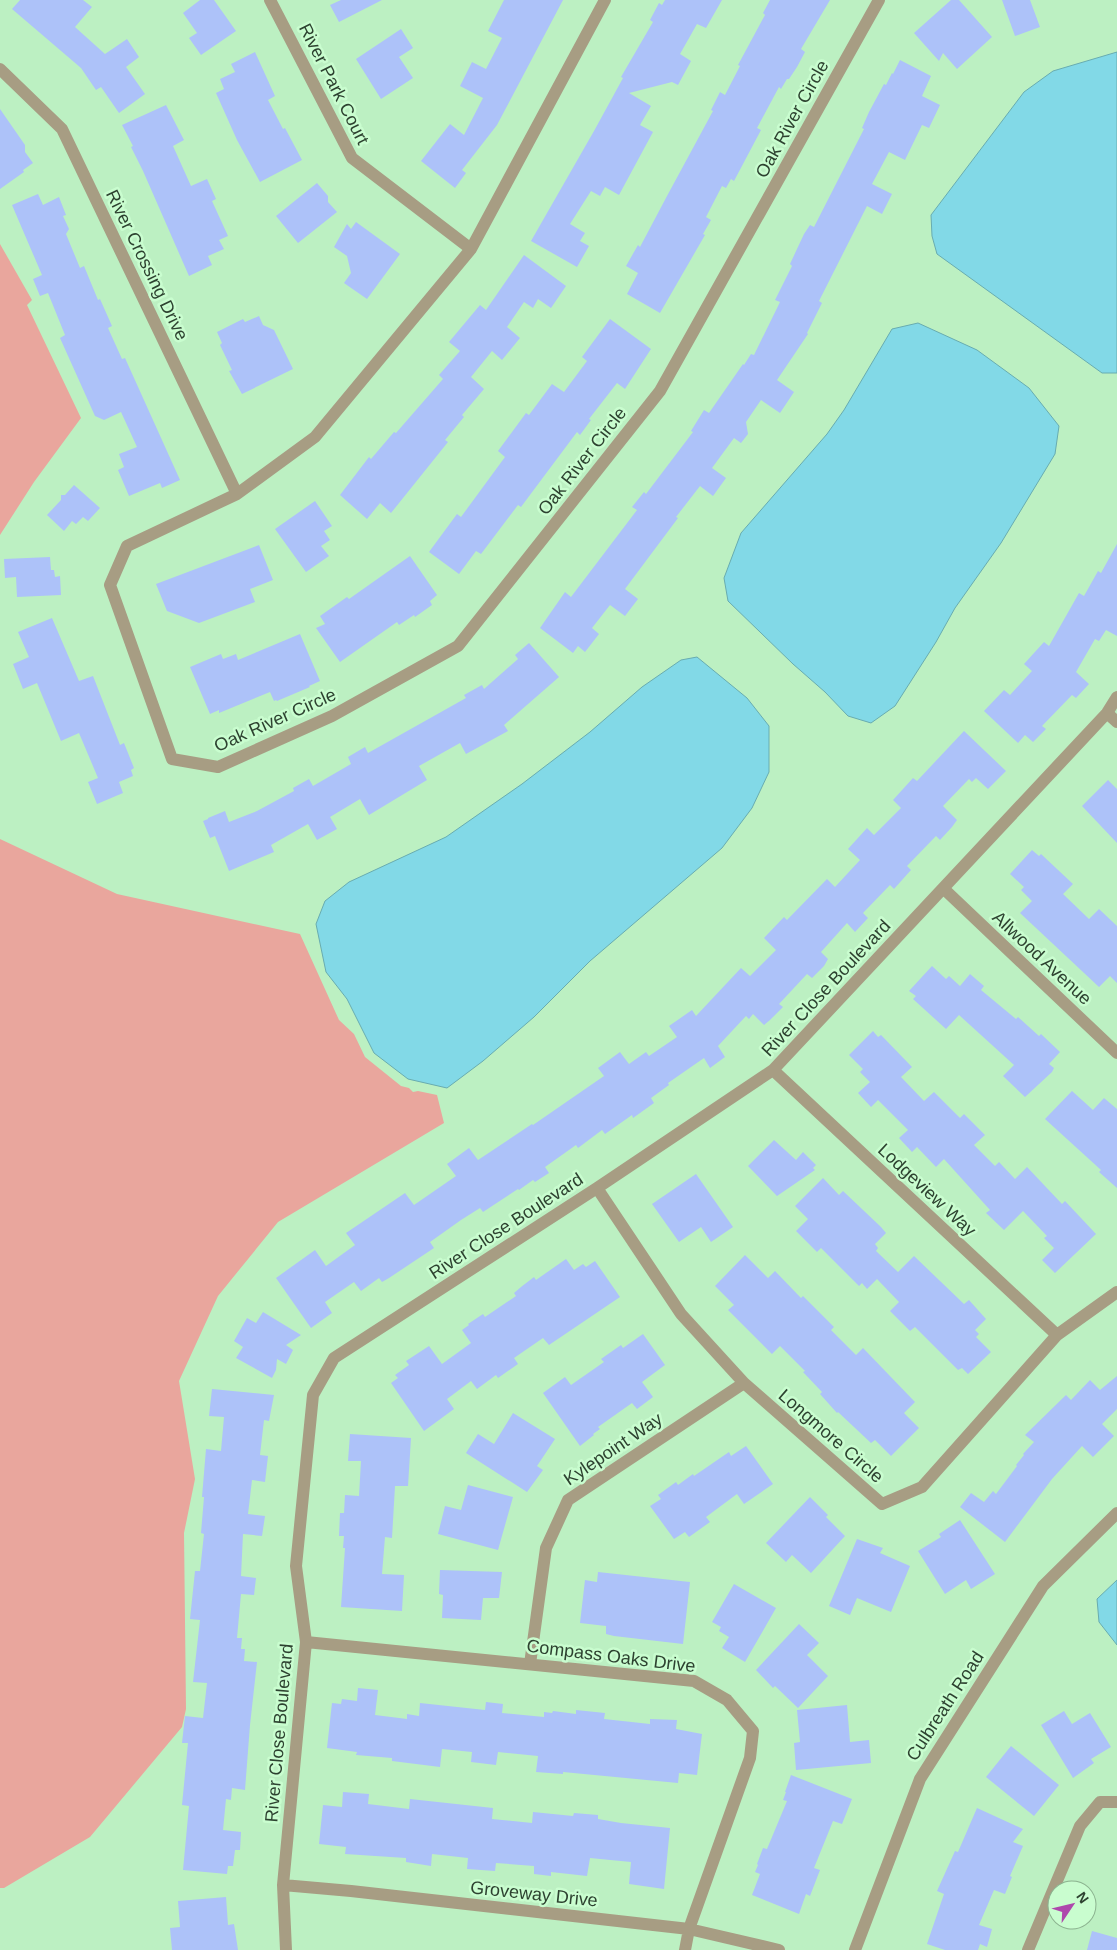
<svg xmlns="http://www.w3.org/2000/svg" width="1117" height="1950" font-family="Helvetica,sans-serif">
	<rect width="100%" height="100%" fill="#bcf0c2"/>
	<path fill="#e9a69d" d="M0 244 32 300 27 305 81 418 34 482 0 535Z
		M0 839 117 894 300 934 339 1020 354 1034 365 1057 401 1086 409 1088 413 1092 418 1091 437 1095 444 1123 278 1222 218 1296 179 1381 195 1479 184 1533 186 1709 182 1727 90 1837 4 1888H0Z"/>
	<path fill="#82d9e7" stroke="#68acb0" d="M1117 52V373H1102L937 254 932 236 931 215 1024 92 1053 71Z
		M918 323 977 350 1029 388 1059 426 1055 454 1001 543 955 608 936 642 895 706 871 723 848 716 825 692 793 664 728 601 724 578 741 533 827 434 844 410 892 329Z
		M697 657 747 698 769 726V772L752 808 722 848 590 961 534 1017 483 1061 447 1088 408 1079 374 1053 347 999 326 972 316 924 325 901 349 882 446 837 522 784 590 732 642 687 681 660Z
		M1117 1580V1645L1099 1622 1097 1599Z"/>
	<path fill="#adc2f9" d="M20 0H83L92 7 75 27 105 54 127 39 139 57 126 67 145 94 119 113 101 87 96 90 81 68 12 9Z
		M200 0H214L236 31 201 55 189 38 197 33 183 13Z
		M341 0H382L339 22 330 5Z
		M504 0H563L497 125 462 170 466 173 455 188 421 161 450 124 464 135 483 98 460 86 472 62 486 69 502 38 488 31Z
		M665 0H722L706 28 697 24 680 54 691 61 678 85 672 82 629 93 651 106 640 125 653 132 619 195 605 187 600 196 591 191 570 224 585 233 580 241 589 246 577 267 531 241 594 131 623 78 621 77 653 22 650 20 659 3 662 5Z
		M770 0H830L801 49 805 52 797 67 789 79H787L781 89 779 87 757 128 761 130 734 181 731 179 726 188 722 186 706 217 711 220 703 234 705 235 660 313 627 294 638 273 626 266 638 245 640 247 667 196 713 111 711 110 720 92 725 95 740 66 738 65 765 15 763 13Z
		M951 0H959L992 37 957 69 943 53 939 61 914 33Z
		M1002 0H1030L1040 27 1015 36Z
		M401 29 413 48 399 57 413 78 381 99 356 59Z
		M255 52 275 96 268 100 283 129 285 128 302 160 260 182 237 140 216 93 224 89 220 79 235 72 231 64Z
		M900 60 931 76 922 96 940 105 929 128 922 125 905 160 889 152 872 184 892 194 882 214 867 206 819 301 822 303 807 333 808 334 777 380 794 392 780 413 761 400 746 422 748 434 741 443 734 438 712 468 726 478 713 496 700 486 676 517 678 518 625 589 638 599 625 616 610 605 592 628 599 634 585 652 578 646 573 653 540 628 565 592 571 597 637 510 632 507 644 492 646 494 693 432 691 431 704 410 709 413 743 364 744 365 751 354 754 355 780 302 775 300 792 266 790 264 804 234 810 225 814 227 864 129 862 128 869 112 884 84 886 85 892 73 893 74Z
		M166 105 184 140 173 146 191 186 207 179 216 199 212 201 228 236 219 240 224 249 208 256 212 265 189 276 143 171 131 147 133 146 122 125Z
		M0 109 25 145V152L33 163 23 170 24 172 0 189Z
		M317 183 328 196V202L337 212 298 243 276 216Z
		M38 194 43 205 59 197 66 215 63 216 69 229 66 234 80 268 84 266 98 300 100 299 112 326 108 328 122 359 125 358 180 480 162 488 160 483 129 496 118 470 124 467 119 454 137 447 121 412 104 420 95 416 60 338 65 335 48 293 40 296 33 279 42 275 12 205Z
		M356 222 400 254 367 299 344 283 351 273 347 256 334 247 347 224 351 229Z
		M524 255 566 286 551 308 538 299 533 308 524 302 507 327 520 338 502 360 492 351 471 377 484 389 462 415 464 417 445 440 448 442 391 513 380 503 367 519 340 495 369 457 371 459 394 432 396 433 443 379 439 375 460 351 449 342 480 305 486 310Z
		M259 316 263 325 274 330 293 369 242 394 229 371 232 370 220 345 222 343 217 332 243 319 245 322Z
		M610 319 651 349 625 389 617 383 589 419 591 420 580 435 577 432 521 507 518 505 481 554 476 551 459 574 429 552 457 514 461 517 505 457 498 451 526 413 529 415 552 384 564 392 587 361 582 357Z
		M74 485 100 508 88 521 83 517 76 524 72 521 64 531 47 515 61 500V495H65Z
		M315 501 332 526 324 531 330 540 321 546 329 556 306 572 275 529Z
		M1117 544V636L1106 630 1099 641 1095 639 1076 672 1089 684 1076 698 1072 695 1042 726 1046 729 1033 742 1025 735 1018 743 984 711 1004 690 1010 695 1032 671 1024 664 1044 642 1049 646 1079 593 1084 596 1098 571 1101 573Z
		M259 545 273 580 250 589 255 602 199 623 167 611 156 584Z
		M410 556 437 595 430 601 432 605 415 617 414 615 399 625 397 622 340 662 316 628 325 624 320 616 347 597 349 599Z
		M50 557 51 570H54L55 577 60 576 61 595 17 597 16 577 5 578 4 559Z
		M52 618 79 681 93 676 120 745 124 743 134 768 131 770 133 776 119 782 123 793 97 804 88 782 98 778 79 733 61 741 37 683 23 689 13 664 29 657 18 632Z
		M300 634 320 681 309 686 310 687 277 701 276 700 274 701 270 692 219 713V710L210 714 190 667 221 654 223 659 236 654 238 660Z
		M529 643 559 677 504 725 508 731 466 754 460 743 419 766 427 780 369 815 360 799 330 817 337 829 317 840 308 824 271 845 274 852 229 871 215 836 210 838 203 821 208 819V818L225 811 229 822 257 811 294 791 293 788 309 779 313 786 351 764 348 757 365 747 368 753 466 698 464 695 482 685 484 689 518 659 515 655Z
		M964 731 1006 771 988 789 976 778 972 782 969 779 943 806 957 820 952 827 940 840 936 836 907 866 911 870 894 889 890 885 863 913 868 918 855 932 847 923 821 952 828 959 824 966 812 978 807 974 779 1004 783 1007 770 1020 764 1025 753 1014 749 1019 746 1016 718 1046 725 1057 710 1068 704 1058 668 1083 669 1085 651 1098 654 1103 633 1118 632 1115 605 1134 602 1130 578 1148 576 1145 545 1167 549 1173 535 1182 533 1180 519 1190 518 1189 483 1212 480 1208 461 1220 430 1242 434 1248 389 1278 382 1282 379 1278 361 1291 354 1282 325 1302 332 1313 311 1328 276 1278 315 1250 326 1266 355 1245 346 1233 405 1193 414 1205 456 1176 447 1164 469 1148 478 1160 532 1124 533 1125 604 1076 598 1068 620 1052 629 1064 646 1052 649 1056 677 1037 669 1026 692 1010 696 1016 741 968 750 976 776 950 764 938 784 917 787 920 827 879 835 887 860 860 848 849 867 828 874 835 901 808 893 800 913 778 917 781Z
		M1108 780 1117 789V843L1082 806Z
		M1032 850 1039 856 1041 854 1073 884 1063 894 1089 919 1099 909 1117 926V983L1110 976 1099 987 1020 913 1032 901 1021 890 1024 887 1010 874Z
		M932 966 946 979 949 976 960 986 970 974 984 986 981 990 1016 1019 1018 1017 1039 1036 1041 1034 1060 1052 1049 1064 1054 1068 1052 1072 1025 1097 1003 1076 1014 1065 959 1015 946 1029 913 999 916 996 909 991Z
		M873 1031 878 1037 881 1035 912 1067 901 1077 924 1101 934 1092 960 1118 964 1114 985 1135 974 1145 995 1166 999 1162 1015 1179 1027 1167 1062 1204 1065 1201 1096 1234 1055 1273 1042 1260 1054 1248 1044 1238 1047 1236 1023 1211 1004 1230 986 1213 990 1210 944 1159 936 1167 917 1147 912 1152 899 1138 908 1130 878 1100 871 1107 858 1093 870 1082 860 1072 863 1069 849 1055Z
		M1072 1091 1093 1110 1104 1098 1117 1109V1188L1099 1172 1101 1170 1045 1119Z
		M774 1140 796 1160 803 1152 816 1165 813 1168 815 1170 777 1196 748 1166Z
		M696 1174 733 1227 711 1242 701 1227 679 1242 652 1204Z
		M823 1178 839 1195 843 1191 881 1227 886 1233 875 1244 878 1248 876 1251 898 1272 914 1256 964 1304 969 1300 986 1319 975 1330 979 1334 976 1337 991 1352 968 1374 962 1368 958 1370 915 1327 910 1331 890 1311 899 1302 877 1279 867 1289 862 1283 859 1286 821 1248 817 1252 796 1231 808 1219 795 1206Z
		M745 1255 768 1278 775 1271 801 1298 803 1296 834 1327 831 1330 856 1355 863 1348 915 1402 904 1413 919 1428 891 1456 875 1440 871 1443 838 1412 837 1413 820 1394 822 1392 803 1372 805 1371 780 1346 772 1354 728 1310 734 1305 715 1286Z
		M566 1259 574 1270 583 1264 586 1267 595 1261 620 1297 549 1345 543 1338 514 1358 518 1364 498 1378 496 1375 477 1389 471 1381 447 1399 454 1409 424 1431 391 1383 398 1378 395 1375 409 1365 406 1361 429 1346 442 1364 471 1343 462 1330 469 1325 468 1324 483 1314 485 1317 516 1296 514 1293 521 1287 534 1277 536 1280Z
		M263 1312 301 1335 286 1345 293 1350 286 1364 277 1359 276 1370 272 1378 236 1358 243 1347 234 1341 247 1318 256 1323Z
		M643 1334 665 1365 642 1382 653 1397 637 1409 632 1403 598 1427 600 1429 593 1434 594 1435 580 1446 543 1393 565 1377 571 1385 604 1362 601 1359 621 1345 623 1348Z
		M1117 1376V1409L1102 1424 1114 1436 1093 1457 1082 1446 1052 1479 1005 1542 960 1507 971 1493 984 1502 993 1491 996 1494 1017 1466 1016 1465 1024 1455 1023 1454 1034 1442 1025 1435 1066 1395 1071 1400 1090 1380 1100 1390Z
		M212 1389 274 1395 269 1421 264 1420 260 1455 268 1456 265 1482 252 1480 248 1514 265 1516 262 1536 243 1534 241 1576 256 1578 254 1595 241 1594 237 1638H242L241 1649H245L244 1661 257 1662 250 1725 245 1790 232 1788 231 1800 226 1799 223 1830 241 1832 240 1850H235L233 1866H228L227 1874 183 1870 189 1806 182 1805 188 1743H182L185 1716 203 1718 207 1683 193 1682 200 1620 190 1619 195 1571H200L204 1534 201 1533 204 1497H202L206 1449 221 1451 224 1417 209 1416Z
		M513 1413 555 1439 537 1466 543 1470 527 1492 466 1453 478 1434 494 1444Z
		M350 1434 411 1438 408 1486H395L392 1538 385 1537 382 1574 404 1575 402 1611 341 1607 345 1548H343L344 1536H339L340 1513H344L345 1495 359 1496 361 1461H348Z
		M746 1446 773 1484 744 1504 737 1494 706 1517 710 1522 689 1537 685 1532 674 1539 650 1506 661 1499 658 1495 676 1482 678 1485 693 1474 694 1476 729 1452 731 1456Z
		M468 1485 513 1497 498 1550 438 1534 445 1506 461 1510Z
		M810 1497 828 1515 826 1517 845 1536 811 1573 792 1555 786 1562 766 1543Z
		M960 1520 995 1574 971 1589 966 1580 945 1594 918 1551 941 1537 939 1534Z
		M857 1539 883 1548 880 1553 910 1566 891 1612 857 1598 850 1615 829 1606Z
		M440 1570 502 1572 499 1598H483L481 1620 442 1618 443 1595 439 1594Z
		M598 1572 690 1582 683 1644 614 1636 606 1634V1626L580 1623 585 1580 597 1582Z
		M734 1584 776 1608 745 1662 722 1648 729 1637 719 1631 721 1627 712 1622Z
		M799 1624 819 1643 807 1655 828 1676 798 1708 775 1686 773 1688 756 1670Z
		M358 1688 378 1690 375 1715 407 1719V1714L419 1716 420 1703 485 1710 486 1702 503 1704 502 1713 544 1717V1712L552 1713 553 1711 576 1714V1710L605 1713 604 1719 650 1724V1719L677 1720 676 1729 702 1734 697 1775 679 1773 678 1783 563 1772V1774L536 1772 538 1756 498 1752 496 1765 471 1762 472 1752 442 1749 440 1767 392 1761V1758L356 1755 357 1752 327 1748 332 1703 341 1704 342 1699 357 1701Z
		M847 1705 850 1742 869 1740 871 1763 796 1770 794 1743 800 1742 797 1710Z
		M1064 1711 1072 1724 1090 1713 1111 1747 1091 1759 1094 1763 1073 1778 1041 1725Z
		M1011 1746 1059 1785 1034 1816 986 1777Z
		M791 1775 852 1799 842 1824 833 1821 814 1868 820 1870 810 1896 806 1894 799 1914 752 1895 760 1874 755 1872 758 1865 757 1864 763 1848 767 1849 787 1801 783 1800 786 1792H785Z
		M343 1792 369 1794 368 1804 409 1809 410 1799 493 1808 492 1819 532 1823 533 1812 573 1816 574 1813 598 1815V1819L621 1823 670 1828 664 1889 629 1884 631 1862 590 1858 587 1876 551 1872V1876L534 1874V1866L496 1863 495 1871 467 1869 468 1858 432 1854 431 1866 406 1862V1858L345 1854 346 1847 319 1844 323 1805 342 1807Z
		M977 1808 1023 1829 1013 1842 1023 1846 1010 1876 1012 1877 1005 1894 994 1890 979 1925 992 1929 987 1947 980 1944 978 1950H945L927 1944 944 1894 937 1891 955 1851 958 1852Z
		M226 1897 228 1925 234 1924 238 1950H172L170 1928 180 1927 178 1901Z
		M1092 1931 1117 1938V1950H1087Z"/>
	<g fill="none" stroke-linecap="round" stroke-linejoin="round">
		<path stroke="#a79d83" stroke-width="12" d="M270 0 352 158 471 249
			M605 0 471 249 315 437 237 494 127 546 110 585 172 759 218 767 332 716 458 646 660 391 879 0
			M0 69 62 129 237 494
			M1107 713 1117 722
			M944 889 1117 1053
			M773 1070 1057 1335
			M597 1188 681 1314 744 1383 882 1504 922 1487 1057 1335 1117 1292
			M306 1642 694 1681 727 1700 753 1731 750 1758 689 1929 685 1950
			M530 1664 546 1548 568 1500 744 1383
			M283 1885 351 1891 689 1929 779 1950
			M286 1950 283 1885 306 1642 296 1566 313 1395 334 1358 597 1188 773 1070 1107 713 1117 697
			M1028 1950 1080 1826 1100 1802H1117"/>
		<path stroke="#a79d83" stroke-width="12" d="M855 1950 920 1779 1043 1586 1117 1513"/>
	</g>
	<g text-anchor="middle" dominant-baseline="central" stroke-width="5" stroke-linejoin="round" paint-order="stroke">
		<g font-size="18" fill="#2d4230" stroke="#c9fdcf">
			<text transform="translate(334 84) rotate(63)">River Park Court</text>
			<text transform="translate(792 119) rotate(-61)">Oak River Circle</text>
			<text transform="translate(147 265) rotate(64)">River Crossing Drive</text>
			<text transform="translate(582 461) rotate(-52)">Oak River Circle</text>
			<text transform="translate(275 720) rotate(-24)">Oak River Circle</text>
			<text transform="translate(1042 958) rotate(43)">Allwood Avenue</text>
			<text transform="translate(826 988) rotate(-47)">River Close Boulevard</text>
			<text transform="translate(927 1190) rotate(43)">Lodgeview Way</text>
			<text transform="translate(506 1226) rotate(-33)">River Close Boulevard</text>
			<text transform="translate(831 1436) rotate(41)">Longmore Circle</text>
			<text transform="translate(613 1449) rotate(-34)">Kylepoint Way</text>
			<text transform="translate(611 1656) rotate(7)">Compass Oaks Drive</text>
			<text transform="translate(945 1706) rotate(-57)">Culbreath Road</text>
			<text transform="translate(279 1733) rotate(-85)">River Close Boulevard</text>
			<text transform="translate(534 1894) rotate(6)">Groveway Drive</text>
		</g>
	</g>
	<g transform="translate(1072 1905) rotate(55)"><circle r="24" fill="#c9fdcf" stroke="#8bb28f"/>
	<path d="M0-4L9 19L0 12L-9 19Z" fill="#ae48ac"/>
	<text y="-8" font-size="14" font-weight="bold" text-anchor="middle" fill="#2d4230">N</text>
	</g>
</svg>
